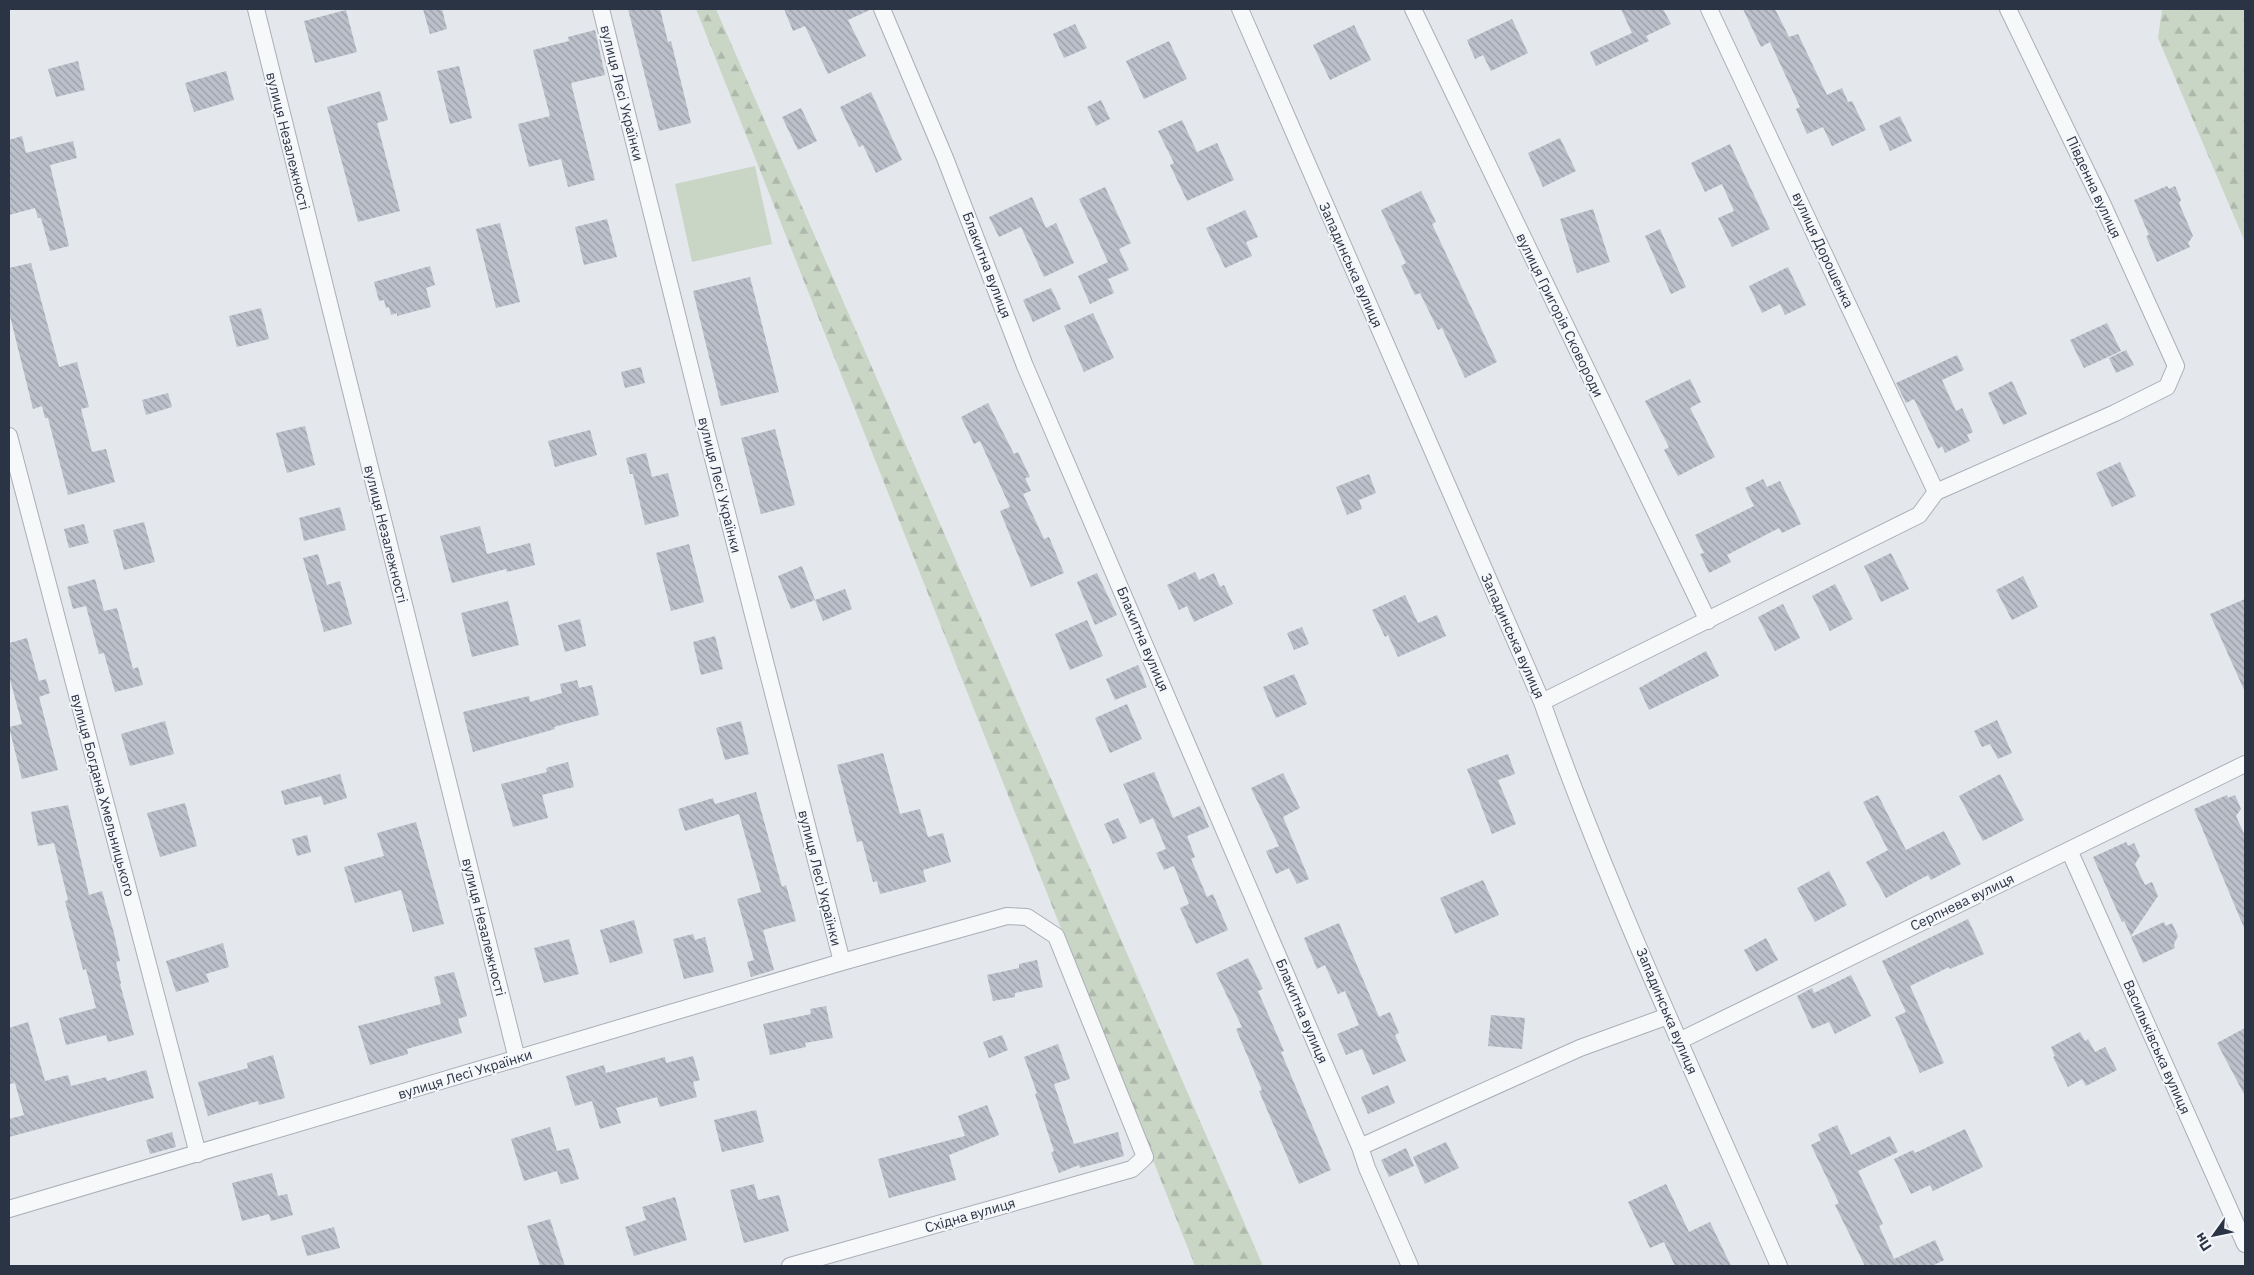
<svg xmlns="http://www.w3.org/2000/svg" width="2254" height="1275" font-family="'IBM Plex Sans',sans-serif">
	<defs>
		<pattern id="forest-firs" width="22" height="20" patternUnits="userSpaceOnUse" patternTransform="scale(1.25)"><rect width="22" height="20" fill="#c9d6c5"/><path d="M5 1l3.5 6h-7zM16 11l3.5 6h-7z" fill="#adb8ab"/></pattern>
		<pattern id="building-back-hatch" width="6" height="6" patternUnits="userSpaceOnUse" patternTransform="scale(1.25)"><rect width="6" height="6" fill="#bbc0ca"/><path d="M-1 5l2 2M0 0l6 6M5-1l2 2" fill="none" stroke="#989da6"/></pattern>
	</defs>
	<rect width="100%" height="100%" fill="#e4e7ec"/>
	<path fill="#c9d6c5" d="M755 166 772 244 692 262 675 184Z"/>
	<path fill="url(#forest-firs)" d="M696 9H716L1263 1266H1195Z
		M2162 9H2245V242L2158 38Z"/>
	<path fill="url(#building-back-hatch)" d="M423 9H442L447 29 430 34Z
		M628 9H660L668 42 671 41 691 123 659 131Z
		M784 9H872L848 20 866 56 828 74 805 26 793 31Z
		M1621 9H1663L1671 24 1646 36 1649 41 1596 66 1590 52 1632 33Z
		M1743 9H1775L1789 37 1798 34 1827 95 1842 88 1848 102 1852 101 1866 130 1832 146 1823 127 1807 134 1796 109 1800 107 1770 42 1761 47Z
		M346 10 357 52 315 63 304 21Z
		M1512 19 1528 53 1491 71 1483 55 1475 59 1467 40Z
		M1075 24 1087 48 1064 58 1053 34Z
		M1354 25 1371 60 1330 80 1313 45Z
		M595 30 605 75 571 83 595 180 568 187 561 159 529 167 518 124 550 116 533 50 569 41 568 37Z
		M1169 41 1187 79 1144 99 1126 61Z
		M78 61 85 90 56 97 48 69Z
		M459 66 472 118 450 124 437 71Z
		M226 71 234 100 194 112 185 83Z
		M380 91 388 120 377 123 400 211 358 222 327 107Z
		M871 92 902 160 876 173 863 145 859 147 840 107Z
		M1101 100 1110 119 1096 126 1087 107Z
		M801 108 817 141 798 150 782 117Z
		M1900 116 1912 141 1890 151 1879 126Z
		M1182 120 1197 152 1217 143 1234 180 1187 201 1170 165 1174 163 1158 131Z
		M22 136 26 153 73 141 77 158 50 165 69 246 50 251 41 218H38L35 208 9 215V140Z
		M1560 138 1576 171 1543 187 1528 153Z
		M1730 144 1770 229 1732 247 1718 218 1734 211 1722 184 1705 192 1691 163Z
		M2167 186 2169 189 2175 186 2181 200 2179 203 2193 236 2188 243 2190 247 2157 262 2146 236 2149 235 2134 200Z
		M1105 187 1131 243 1119 249 1129 270 1108 279 1114 293 1090 304 1078 276 1108 262 1079 199Z
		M1421 191 1436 222 1432 224 1497 362 1465 378 1442 328 1438 330 1420 293 1415 295 1401 266 1406 263 1381 210Z
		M1032 197 1046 228 1056 223 1074 263 1044 277 1021 227 999 237 989 217Z
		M1593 209 1610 262 1577 273 1560 219Z
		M1245 210 1258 237 1246 242 1252 256 1225 268 1206 228Z
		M607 219 617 257 584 265 575 227Z
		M500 223 520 302 496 308 476 229Z
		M1660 229 1686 287 1671 294 1645 236Z
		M31 263 59 367 77 362 89 407 81 409 92 452 106 449 115 482 68 495 48 418H45L42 406 33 409 9 312V268Z
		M430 266 435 285 426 288 431 307 397 316V313L391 315 389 307 386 308 384 300 379 301 374 282Z
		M1788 267 1806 305 1785 315 1780 304 1762 313 1749 286Z
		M750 277 779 392 721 406 693 291Z
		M1051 288 1061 309 1033 322 1023 300Z
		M261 308 269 339 237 347 229 316Z
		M1093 313 1114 358 1084 372 1064 326Z
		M2107 323 2121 351 2084 368 2070 340Z
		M2126 350 2134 365 2116 373 2109 358Z
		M1957 355 1964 370 1942 380 1956 411 1962 408 1973 432 1967 435 1970 441 1945 453 1942 446 1938 449 1914 399 1906 403 1896 383Z
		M641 367 645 383 625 388 621 372Z
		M1690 379 1701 402 1690 408 1715 457 1678 476 1664 450 1669 447 1645 401Z
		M2012 381 2027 414 2003 425 1988 393Z
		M168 393 172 407 146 415 142 400Z
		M988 403 1014 454 1018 452 1030 477 1025 478 1031 491 1023 494 1044 539 1049 537 1064 573 1031 587 1000 511 1010 507 980 441 974 444 961 417Z
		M305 426 315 465 287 473 276 433Z
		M775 429 795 505 761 514 741 438Z
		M590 430 597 455 555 467 548 441Z
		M646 453 652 477 668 473 679 516 645 525 633 474H630L626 458Z
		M2120 462 2136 496 2112 507 2096 473Z
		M1369 474 1376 493 1359 500 1362 509 1347 515 1336 487Z
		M1763 479 1767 487 1780 481 1801 524 1782 533 1779 528 1727 555 1731 562 1709 573 1700 554 1704 553 1695 535 1754 506 1745 488Z
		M340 507 346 530 304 541 299 518Z
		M144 522 155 562 124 570 113 530Z
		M84 524 89 543 69 548 64 529Z
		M480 526 487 554 530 543 535 565 507 572 506 569 452 583 440 536Z
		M689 544 704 602 671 611 656 553Z
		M1891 553 1909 589 1881 602 1864 566Z
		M318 554 327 585 340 581 352 624 324 632 303 558Z
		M802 566 815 600 791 609 778 576Z
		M1195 572 1199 580 1214 573 1220 587 1224 585 1233 604 1194 622 1187 606 1179 610 1167 585Z
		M1097 573 1117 615 1095 625 1077 582Z
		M2023 576 2038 607 2012 620 1996 590Z
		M95 579 104 611 117 608 133 669 138 667 143 685 115 692 104 653 99 654 86 606 73 609 67 587Z
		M1835 584 1853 619 1830 631 1812 596Z
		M845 589 852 609 823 621 815 600Z
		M1405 595 1418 623 1437 615 1446 636 1398 657 1388 635 1385 637 1372 610Z
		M2245 599V692L2210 614Z
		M508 601 519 645 472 657 461 613Z
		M1783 604 1800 638 1775 651 1758 617Z
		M580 619 586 646 565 652 558 625Z
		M1087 620 1103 656 1070 670 1055 634Z
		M1302 627 1309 644 1294 650 1287 633Z
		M715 636 723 669 701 675 693 642Z
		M27 638 39 681 46 679 50 693 39 697 58 770 22 779 9 727 22 724 9 676V643Z
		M1706 651 1719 676 1649 710 1639 688Z
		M1138 665 1147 687 1115 700 1106 679Z
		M1294 674 1307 704 1276 718 1263 687Z
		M577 680 579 688 592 685 599 715 554 727 555 729 473 752 463 712 529 696 530 702 562 693 560 684Z
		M1127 704 1142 739 1110 753 1095 718Z
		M1997 720 2012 753 1998 759 1990 744 1982 747 1974 731Z
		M165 721 174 754 130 766 121 734Z
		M741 721 749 754 725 760 716 728Z
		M883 753 900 814 920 809 928 837 943 833 951 862 923 870 926 882 880 894 877 881 873 882 862 841 857 842 837 765Z
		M1508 754 1515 774 1498 780 1516 824 1492 834 1467 769Z
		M568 762 574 787 542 795 548 818 513 827 501 784 547 772 546 768Z
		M1154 772 1173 818 1200 806 1209 827 1187 836 1195 857 1191 859 1207 897 1213 894 1228 930 1196 944 1180 908 1189 904 1174 866 1164 870 1156 853 1166 849 1153 818 1140 824 1123 784Z
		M1283 773 1300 808 1283 817 1309 879 1297 884 1289 868 1276 874 1266 851 1279 846 1251 788Z
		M340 774 347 798 324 805 321 796 285 805 281 791Z
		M2000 774 2024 820 1983 841 1959 796Z
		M756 792 782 887 786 885 796 921 763 930 774 970 751 977 747 962 754 960 737 899 761 892 739 814 685 831 678 809 713 798 715 804Z
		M1878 795 1906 850 1944 831 1961 864 1931 880 1928 875 1886 898 1866 862 1888 850 1863 802Z
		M2227 795 2228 798 2235 795 2241 809 2236 816 2245 836V930L2194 809Z
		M185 803 197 846 160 857 147 813Z
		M68 805 89 895 102 891 114 933 120 961 116 962 121 983 120 984 134 1035 108 1042 106 1035 66 1045 59 1018 96 1008 86 969 83 970 65 901 68 900 54 843 38 846 31 812Z
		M1118 818 1127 838 1113 844 1104 824Z
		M416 822 444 924 413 932 401 890 355 903 344 867 384 856 377 833Z
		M307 835 311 852 297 856 292 839Z
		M2126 842 2128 846 2134 843 2140 856 2135 864 2145 885 2152 882 2158 896 2131 936 2124 921 2122 922 2093 857Z
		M1829 871 1847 905 1815 922 1797 888Z
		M1483 880 1499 915 1455 934 1440 898Z
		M1968 919 1984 954 1950 969 1949 967 1910 986 1944 1063 1920 1073 1895 1017 1906 1012 1882 961Z
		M634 920 643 953 610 963 600 930Z
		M2164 922 2166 926 2172 923 2178 936 2174 944 2175 948 2143 963 2131 937Z
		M1339 923 1379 1017 1390 1012 1399 1033 1395 1035 1406 1061 1373 1075 1362 1049 1346 1055 1337 1034 1359 1025 1345 991 1338 994 1325 965 1317 969 1304 938Z
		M693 934 695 940 705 937 714 972 684 979 673 939Z
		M1766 938 1778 960 1756 972 1744 950Z
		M569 939 579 974 544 983 534 948Z
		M223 943 229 967 206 974 209 982 176 992 166 961Z
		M1248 958 1263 989 1258 991 1284 1051 1281 1052 1331 1170 1299 1184 1259 1091 1262 1090 1236 1029 1242 1027 1216 973Z
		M1037 960 1043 987 1015 993V997L993 1001 987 975 1019 968V964Z
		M454 972 467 1016 458 1019 462 1033 407 1049 408 1054 370 1065 358 1026 441 1004 434 977Z
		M1851 975 1871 1016 1835 1034 1829 1022 1812 1029 1797 996 1812 988 1814 993Z
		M826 1006 833 1038 805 1043 806 1047 770 1055 763 1024 811 1014 810 1009Z
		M1491 1015 1525 1018 1522 1049 1488 1046Z
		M28 1022 45 1081 68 1075 71 1086 106 1077 107 1081 146 1070 154 1098 9 1137V1119L24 1115 15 1083 9 1084V1028Z
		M2245 1028V1096L2217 1043Z
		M2080 1032 2085 1041 2088 1039 2095 1052 2105 1047 2117 1070 2086 1086 2082 1079 2068 1087 2053 1057 2055 1056 2051 1047Z
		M1002 1035 1008 1050 989 1058 983 1042Z
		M1058 1044 1070 1079 1054 1084 1074 1144 1118 1132 1124 1156 1080 1168 1079 1165 1059 1173 1051 1153 1054 1151 1035 1094 1037 1093 1024 1057Z
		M273 1055 285 1098 259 1105 258 1101 208 1116 198 1082 248 1068 247 1063Z
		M693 1056 700 1080 693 1082 697 1097 660 1107 657 1097 616 1108 621 1123 600 1129 592 1101 575 1106 566 1076 604 1065 606 1073 665 1057 666 1063Z
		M1388 1085 1395 1103 1368 1114 1361 1097Z
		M987 1105 999 1135 949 1155 956 1180 889 1198 878 1159 965 1136 958 1116Z
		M756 1110 764 1142 722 1152 714 1120Z
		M1837 1125 1851 1155 1890 1136 1898 1152 1858 1171 1883 1224 1879 1226 1894 1259 1935 1240 1944 1260 1932 1266H1865L1835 1205 1839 1203 1811 1145 1821 1140 1818 1134Z
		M550 1127 557 1151 569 1148 579 1179 561 1184 557 1171 524 1181 511 1139Z
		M1965 1129 1983 1167 1933 1191 1930 1185 1911 1194 1894 1159 1913 1150 1915 1153Z
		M172 1132 176 1147 150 1154 146 1140Z
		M1446 1142 1459 1168 1425 1184 1413 1157Z
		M1406 1148 1414 1166 1389 1177 1381 1160Z
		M272 1173 278 1196 287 1194 293 1215 271 1221 269 1214 242 1221 232 1183Z
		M754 1184 758 1200 779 1195 789 1231 744 1243 730 1190Z
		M1666 1184 1689 1232 1710 1222 1731 1266H1675L1664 1242 1650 1248 1628 1202Z
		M675 1197 687 1240 634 1256 625 1227 646 1220 642 1207Z
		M550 1219 565 1266H540L527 1226Z
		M334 1227 340 1248 307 1256 301 1236Z"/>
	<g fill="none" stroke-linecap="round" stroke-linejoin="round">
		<g stroke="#a9aeb7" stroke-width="18">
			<path id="street" d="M256 9 517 1059
				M882 9 945 158 1025 366 1360 1147 1367 1168 1410 1266
				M1240 9 1542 702C1610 894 1697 1080 1779 1266
				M1413 9 1708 621
				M1709 9 1936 492
				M9 436 198 1154
				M1542 702 1919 515 1936 492 2115 413 2167 387 2176 366 2102 203 2008 9
				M2069 850 2245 1244
				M1679 1041 2245 764
				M1360 1147 1580 1048 1668 1016
				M9 1209 842 962 706 431 601 9
				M790 1266 1132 1169 1145 1157 1056 936 1027 917 1007 916 842 962"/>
		</g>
		<use href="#street" stroke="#f7f8fa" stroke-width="16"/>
	</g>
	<g text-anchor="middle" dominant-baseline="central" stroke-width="4" stroke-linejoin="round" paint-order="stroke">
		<g font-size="14" fill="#2b3445" stroke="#f4f6f9">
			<text transform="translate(622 93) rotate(76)">вулиця Лесі Українки</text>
			<text transform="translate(288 141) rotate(76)">вулиця Незалежності</text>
			<text transform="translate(2094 187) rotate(65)">Південна вулиця</text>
			<text transform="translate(1823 250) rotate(65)">вулиця Дорошенка</text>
			<text transform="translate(987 265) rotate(69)">Блакитна вулиця</text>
			<text transform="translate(1351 265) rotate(66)">Западинська вулиця</text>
			<text transform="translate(1560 315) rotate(64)">вулиця Григорія Сковороди</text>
			<text transform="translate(720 485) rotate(76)">вулиця Лесі Українки</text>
			<text transform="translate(386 534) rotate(76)">вулиця Незалежності</text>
			<text transform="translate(1513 636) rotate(66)">Западинська вулиця</text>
			<text transform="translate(1143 639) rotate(67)">Блакитна вулиця</text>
			<text transform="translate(103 795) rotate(75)">вулиця Богдана Хмельницького</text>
			<text transform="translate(820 878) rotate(76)">вулиця Лесі Українки</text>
			<text transform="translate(1962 902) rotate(-26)">Серпнева вулиця</text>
			<text transform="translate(484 927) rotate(76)">вулиця Незалежності</text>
			<text transform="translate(1302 1011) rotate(67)">Блакитна вулиця</text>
			<text transform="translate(1667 1011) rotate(67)">Западинська вулиця</text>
			<text transform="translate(2157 1047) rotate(66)">Васильківська вулиця</text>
			<text transform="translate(465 1074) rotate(-17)">вулиця Лесі Українки</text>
			<text transform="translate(970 1215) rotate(-16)">Східна вулиця</text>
		</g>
	</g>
	<rect width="2254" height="1275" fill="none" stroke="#2b3445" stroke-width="20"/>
	<g transform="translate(2214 1235) rotate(237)" stroke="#f4f6f9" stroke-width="4" paint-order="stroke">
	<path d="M0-4L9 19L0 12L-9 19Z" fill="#2b3445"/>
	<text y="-8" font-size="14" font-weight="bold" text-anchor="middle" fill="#2b3445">Пн</text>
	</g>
</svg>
